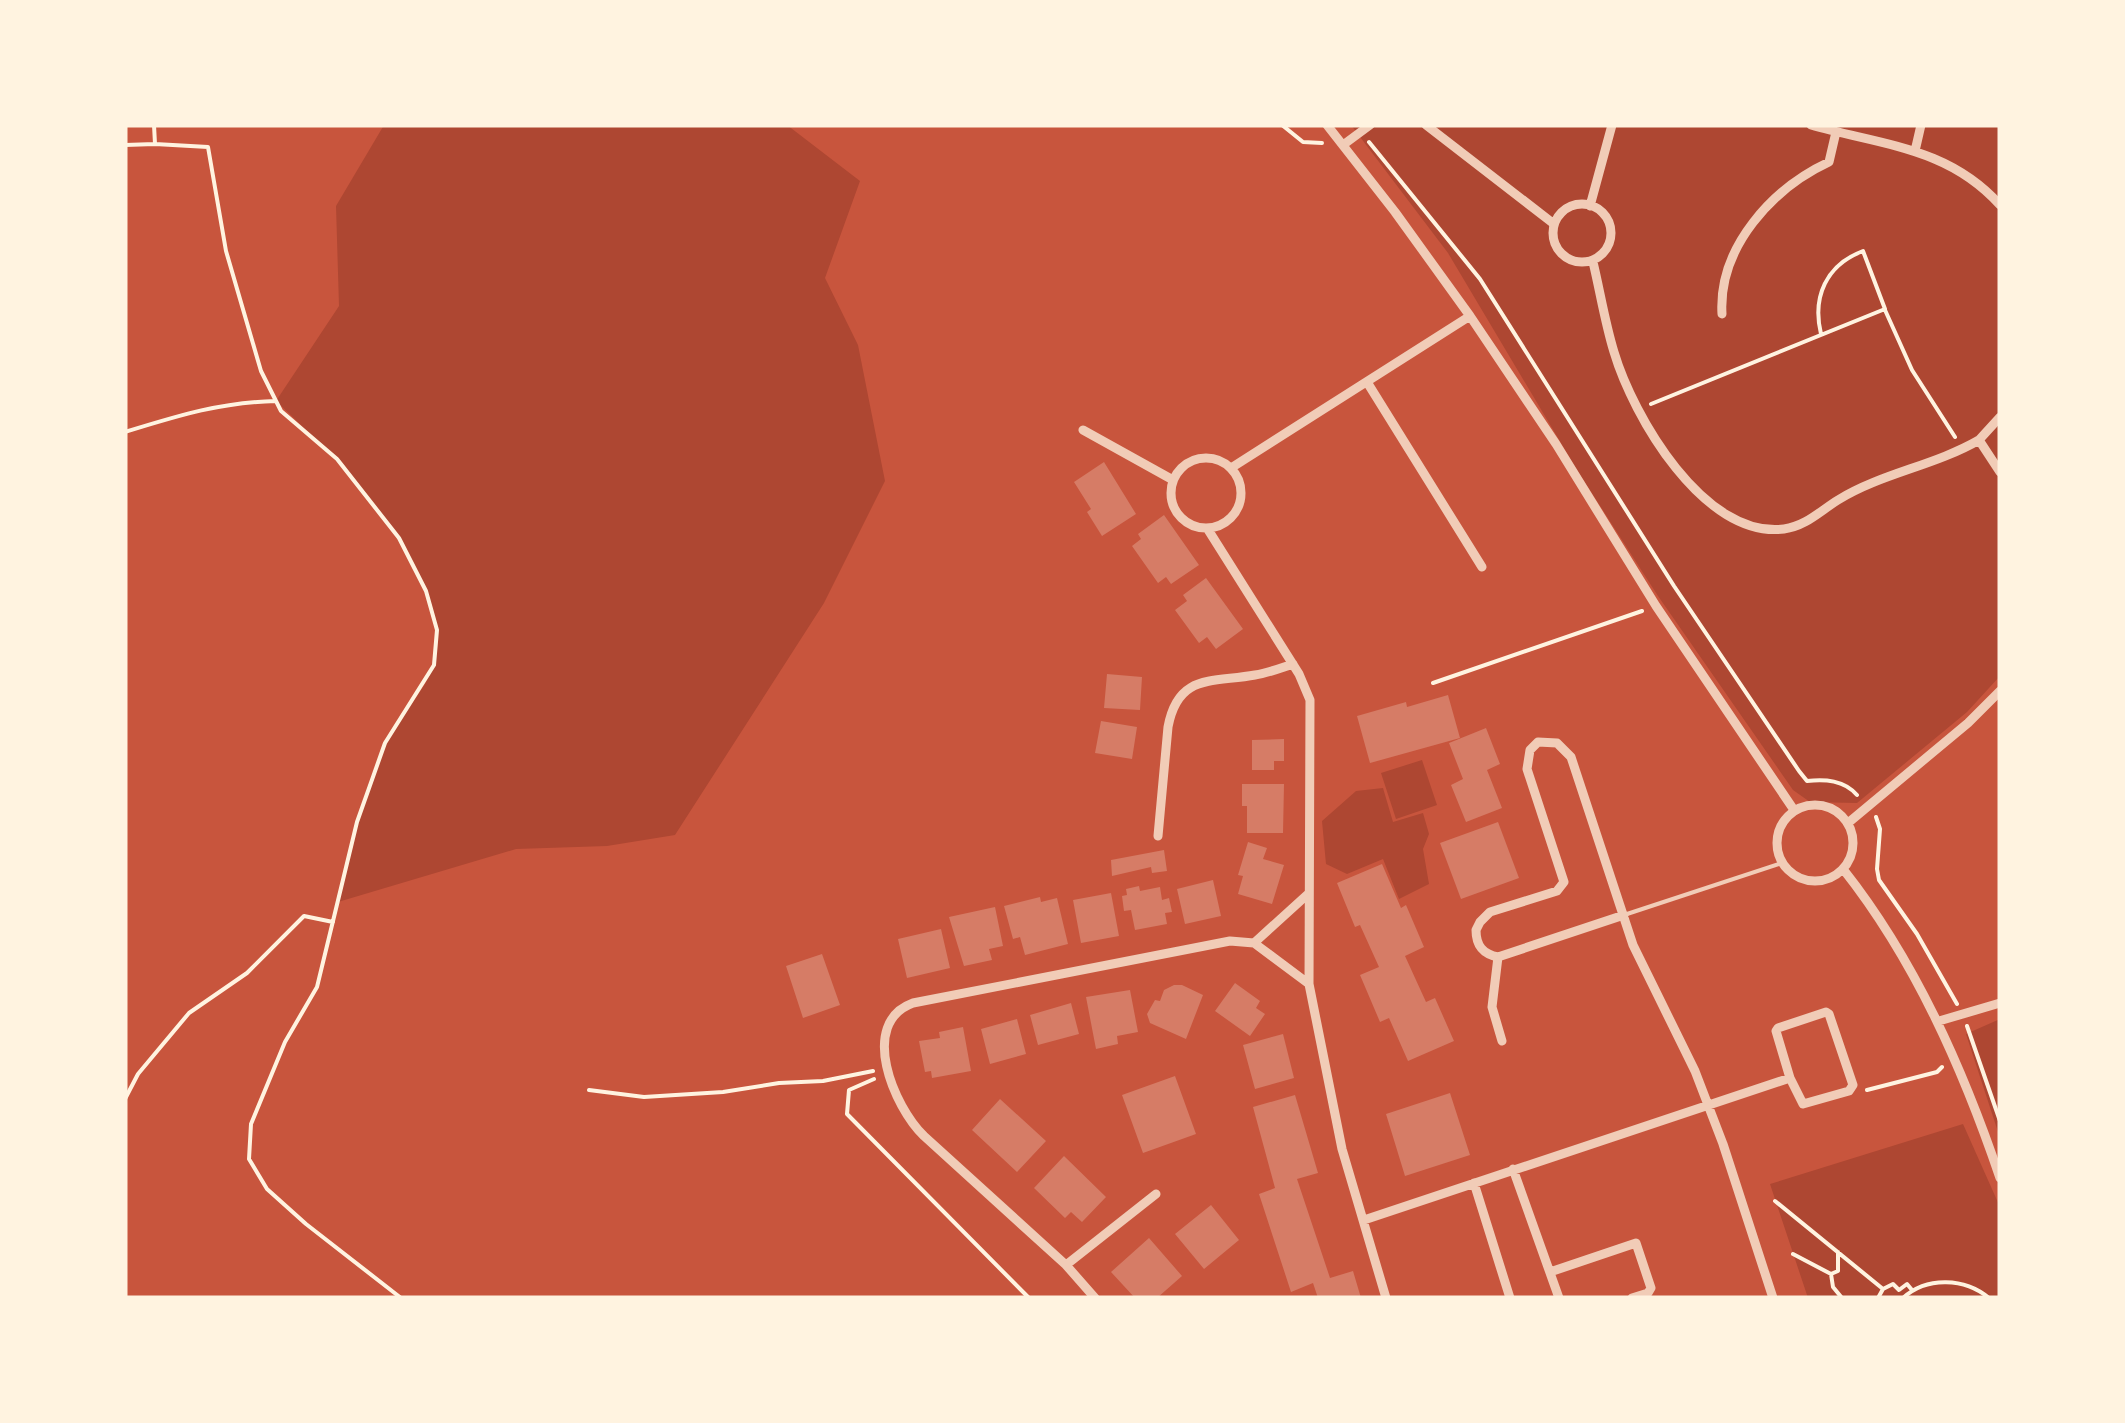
<svg xmlns="http://www.w3.org/2000/svg" width="2125" height="1423" font-family="'Zilla Slab',serif">
	<rect width="100%" height="100%" fill="#c8553d"/>
	<path fill="#ae4732" d="M384 125H787L860 181 825 278 858 345 885 481 824 603 675 835 607 846 516 849 338 902C350 849 361 791 386 742 398 718 426 690 434 665 460 579 332 454 276 401L339 306 336 206Z
		M1351 125H2000V676L1967 712 1857 803 1810 802 1793 790 1658 596 1577 470 1448 253Z
		M1422 760 1437 805 1396 819 1381 773Z
		M1383 788 1393 822 1423 813 1429 834 1423 849 1429 884 1399 899 1383 859 1347 874 1326 864 1322 821 1356 791Z
		M2000 1019V1138L1966 1034Z
		M1963 1124 2000 1207V1298H1808L1770 1184Z"/>
	<path fill="#d67c66" d="M1104 462 1136 514 1102 536 1087 512 1091 509 1074 482Z
		M1164 515 1199 565 1171 584 1166 577 1158 583 1132 546 1141 539 1138 534Z
		M1206 578 1243 629 1216 649 1207 637 1199 643 1175 610 1187 601 1183 595Z
		M1107 674 1142 677 1140 710 1104 708Z
		M1448 695 1460 738 1370 763 1357 716 1406 702 1407 707Z
		M1101 721 1137 727 1132 759 1095 753Z
		M1486 728 1500 764 1487 770 1502 808 1466 822 1451 785 1463 779 1449 743Z
		M1284 739V761H1274V770H1252V740Z
		M1242 784H1284L1283 833H1247V806H1242Z
		M1498 822 1519 878 1461 899 1440 843Z
		M1248 842 1267 848 1263 859 1284 865 1272 904 1238 894 1243 876 1238 875Z
		M1164 850 1167 871 1152 873 1151 867 1112 876 1111 860Z
		M1382 864 1401 908 1406 905 1424 947 1405 956 1426 1002 1435 998 1454 1041 1408 1061 1389 1018 1380 1022 1360 975 1379 967 1360 925 1355 927 1337 883Z
		M1213 880 1221 916 1185 924 1177 889Z
		M1139 886 1140 891 1160 887 1162 900 1169 898 1172 912 1165 913 1167 924 1135 930 1131 910 1124 911 1122 896 1127 895 1126 889Z
		M1111 893 1119 936 1081 943 1073 900Z
		M1040 897 1041 902 1057 898 1068 944 1025 955 1020 937 1013 939 1004 906Z
		M995 907 1003 946 989 949 992 960 964 966 949 917Z
		M941 929 950 968 907 978 898 939Z
		M822 954 840 1005 803 1018 786 966Z
		M1235 983 1260 1001 1256 1008 1265 1014 1250 1036 1215 1011Z
		M1174 985H1182L1203 995 1186 1039 1150 1023 1147 1014 1155 1000 1160 1001 1164 990Z
		M1130 990 1138 1032 1117 1036 1118 1044 1096 1049 1086 997Z
		M1071 1003 1079 1034 1038 1045 1030 1015Z
		M1017 1019 1026 1054 990 1064 981 1029Z
		M963 1027 971 1071 932 1078 931 1071 925 1072 919 1041 940 1038 939 1032Z
		M1283 1034 1294 1078 1255 1089 1243 1045Z
		M1175 1076 1196 1134 1143 1153 1122 1095Z
		M1450 1093 1470 1155 1405 1176 1386 1114Z
		M1295 1095 1318 1173 1297 1179 1330 1278 1353 1271 1361 1298H1318L1313 1283 1291 1292 1259 1194 1275 1188 1253 1107Z
		M1000 1099 1046 1141 1017 1172 972 1130Z
		M1064 1156 1106 1197 1082 1222 1071 1212 1065 1218 1034 1188Z
		M1211 1205 1239 1240 1204 1269 1175 1234Z
		M1149 1238 1182 1276 1157 1298H1135L1111 1272Z"/>
	<g fill="none" stroke-linecap="round" stroke-linejoin="round">
		<path stroke="#fff3e0" stroke-width="4" d="M154 125 155 144 208 147 226 251 261 371 281 411 337 459 399 538 426 591 437 630 434 665 385 743 357 822 317 987 285 1042 251 1124 249 1159 267 1189 306 1224 401 1298
			M1282 125 1303 142 1322 143
			M1369 142 1480 279 1674 586 1799 771 1807 781C1825 779 1844 780 1857 795
			M125 145 155 144
			M1885 310 1912 370 1955 437
			M1651 404 1885 309 1863 251C1826 265 1812 297 1821 334
			M125 432C177 416 221 402 276 401
			M1433 683 1642 611
			M1876 817 1880 829 1877 869 1879 880 1917 934 1957 1004
			M1967 1026 2000 1121
			M874 1079 849 1090 847 1114 1029 1298
			M589 1090 644 1097 723 1092 779 1083 823 1081 873 1071
			M1867 1090 1937 1072 1942 1067
			M125 1099 138 1074 189 1013 247 973 304 916 333 922
			M1775 1201 1883 1289 1893 1284 1899 1290 1907 1284 1912 1290
			M1793 1254 1831 1274 1838 1271V1252
			M1831 1274 1833 1287 1842 1298
			M1878 1298 1883 1289
			M1903 1298C1927 1276 1965 1278 1989 1298"/>
		<path stroke="#f1ccb7" stroke-width="4" d="M1624 915 1782 863"/>
		<path stroke="#f1ccb7" stroke-width="9" d="M1327 125 1395 212 1470 316 1556 444 1656 606 1794 810
			M1426 125 1554 224
			M1811 125C1881 145 1948 147 2000 205
			M1343 145 1370 125
			M1915 151 1921 125
			M1553 233a29 29 0 1 1 58 0a29 29 0 1 1-58 0Z
			M1590 206 1612 125
			M1593 262C1600 291 1605 323 1614 352 1633 416 1704 539 1784 529 1806 526 1820 511 1838 500 1882 473 1934 466 1979 440L2000 472
			M1722 314C1718 247 1773 188 1829 162L1836 132
			M1367 382 1482 567
			M1083 430 1173 480
			M1979 440 2000 417
			M1171 493a35 35 0 1 1 70 0a35 35 0 1 1-70 0Z
			M1231 468 1470 316
			M1207 528 1299 674 1310 700 1309 984 1342 1149 1386 1298
			M1777 843a38 38 0 1 1 76 0a38 38 0 1 1-76 0Z
			M1848 823 1968 723 2000 691
			M1158 836 1168 727C1178 673 1212 683 1255 675 1268 673 1281 668 1293 664
			M1843 869C1915 960 1963 1069 2000 1178
			M1624 915 1498 957C1483 954 1476 946 1476 930L1480 922 1490 912 1557 891 1564 882 1527 769 1530 750 1538 742 1557 743 1571 757 1633 945 1695 1071 1723 1144 1773 1298
			M1254 943 1308 894
			M1498 957 1492 1007 1502 1041
			M1939 1021 2000 1003
			M1513 1169 1559 1298
			M1474 1183 1510 1298
			M1364 1220 1790 1078 1803 1104 1849 1091 1853 1085 1829 1014 1826 1012 1778 1028 1776 1031 1790 1078
			M1066 1265 1156 1194
			M1550 1272 1636 1243 1651 1288 1648 1293 1632 1298
			M1095 1298 1066 1265 924 1136C894 1107 858 1023 913 1003L1230 941 1254 943 1309 984"/>
	</g>
	<rect width="2125" height="1423" fill="none" stroke="#fff3e0" stroke-width="255"/>
</svg>
